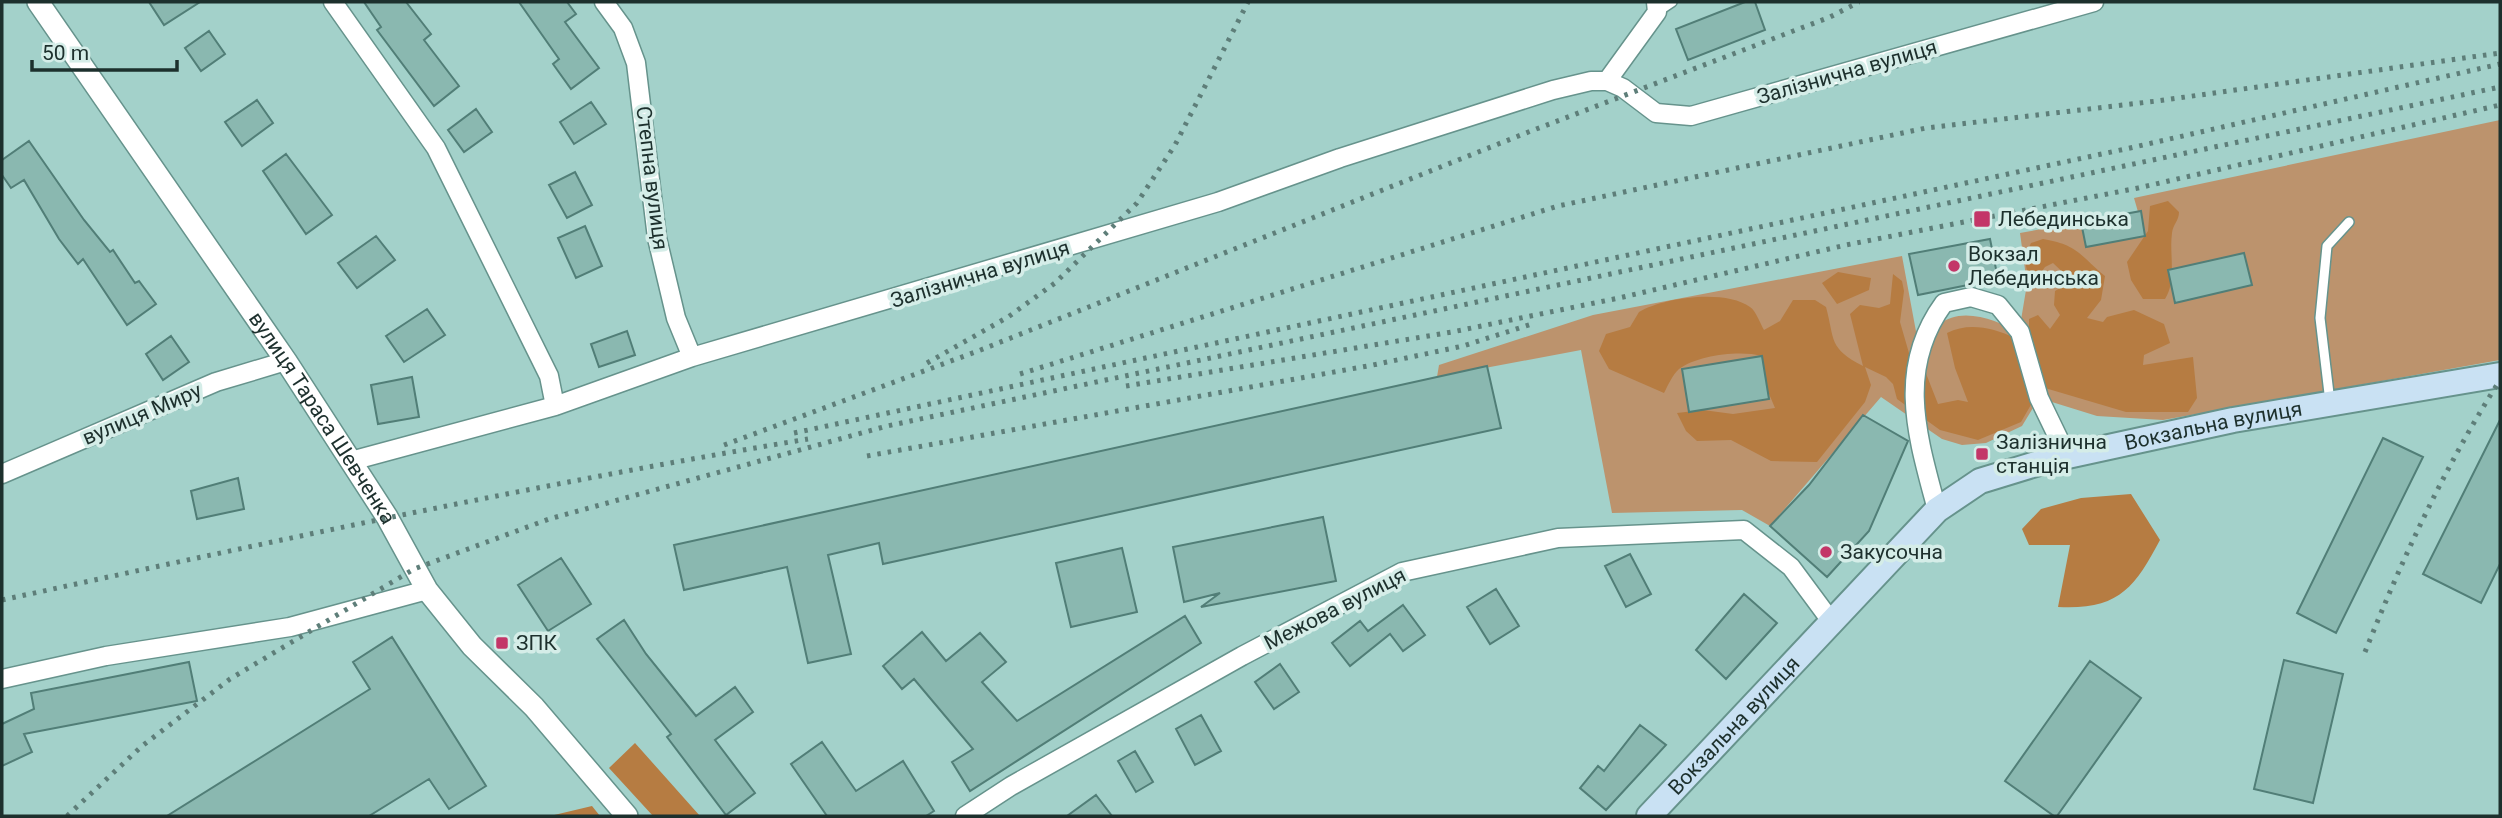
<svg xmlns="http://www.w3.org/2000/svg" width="2502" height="818" font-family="Roboto,sans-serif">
	<rect width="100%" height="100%" fill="#a3d1ca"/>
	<path fill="#bc936d" d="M2500 120V360L2163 420 2097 416 2039 398 2022 426 1986 443 1962 445 1942 439 1881 397 1770 526 1742 510 1612 513 1581 350 1437 377 1439 365 1593 315 1902 256 1920 353C1926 345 1932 332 1939 325 1961 305 1998 321 2019 332L2027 284 2020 233 2081 222 2086 247 2145 236 2134 198Z"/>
	<path fill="#b67c42" d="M2168 201 2179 212C2179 221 2173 224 2172 233 2169 254 2177 280 2165 299H2143L2131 280 2127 262 2148 231 2150 206Z
		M2043 239C2079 245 2080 256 2105 276L2101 300 2087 318 2103 322 2107 317 2134 310 2164 324 2170 343 2144 355 2143 365 2193 357 2197 398 2188 412H2126L2045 388 2029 344V319L2038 315 2050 329 2060 315 2054 305 2055 291 2072 281 2053 263 2045 267 2034 282C2024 270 2023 258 2031 243Z
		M1838 272 1871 278 1869 290 1837 304 1822 283Z
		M1893 274 1902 281 1904 291 1900 322 1911 360 1925 371 1938 404 1958 400 1968 402 1955 368 1947 333C1969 322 1993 328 2015 338L2032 403 2021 422 1978 440 1940 430 1897 399 1893 384 1886 377 1865 367 1871 385 1865 402 1817 462 1771 461 1731 440 1697 441 1686 431 1677 413 1703 410 1733 414 1775 408 1767 389 1762 356C1740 350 1698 355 1679 369 1673 374 1668 385 1664 393L1609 369 1599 351 1606 334 1630 327 1639 312C1664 297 1726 289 1750 307 1756 311 1760 323 1764 330L1780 321 1793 300H1815L1826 307C1835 340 1828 348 1863 366L1850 314 1860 305 1879 308 1890 304Z
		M2131 494 2160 540C2134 589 2118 610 2058 607L2070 545H2029L2022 529 2041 509 2081 498Z
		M635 743 700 816H653L609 768Z
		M592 806 600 816H550Z"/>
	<path fill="#8ab8b0" stroke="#517e77" stroke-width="2" d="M149 2H200L164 25Z
		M364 2H406L431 34 424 40 459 86 434 106 377 30 381 27Z
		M519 2H567L576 14 565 22 599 68 571 89 553 64 559 59Z
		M1745 2H1755L1765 30 1688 60 1676 29Z
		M209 31 225 54 201 71 185 48Z
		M257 100 273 123 242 146 225 122Z
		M591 102 606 124 574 144 560 122Z
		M476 109 492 132 464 152 448 130Z
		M29 141 84 220 110 252 113 250 135 283 139 281 156 304 127 325 83 259 78 264 59 239 24 180 11 188 2 175V160Z
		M286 154 332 215 306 234 263 171Z
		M575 172 592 205 567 218 549 185Z
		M2141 211 2145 236 2086 247 2081 222Z
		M585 226 602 266 576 278 558 238Z
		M376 236 395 260 357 288 338 263Z
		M1990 239 1998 279 1918 295 1909 254Z
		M2244 253 2252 285 2175 303 2168 270Z
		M427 309 445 335 404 362 386 336Z
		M627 331 635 355 599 367 591 344Z
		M171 336 189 362 163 380 146 354Z
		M1762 356 1769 399 1689 412 1682 369Z
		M1487 366 1501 428 883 564 879 543 828 555 851 654 808 663 787 567 684 590 674 545Z
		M412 377 419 417 378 424 371 385Z
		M1863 415 1908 441 1869 531 1827 577 1770 526 1809 485Z
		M2500 420V564L2481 603 2423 574Z
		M2383 438 2423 457 2336 633 2297 613Z
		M238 478 244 509 197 519 191 491Z
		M1323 517 1336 581 1201 607 1220 593 1184 602 1173 547Z
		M1122 548 1137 612 1071 627 1056 563Z
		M1630 554 1651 594 1626 607 1605 566Z
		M561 558 591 604 548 631 518 585Z
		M1496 589 1519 626 1490 644 1467 607Z
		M1744 594 1777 623 1726 679 1696 650Z
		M1403 605 1425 635 1403 651 1390 634 1350 666 1332 643 1360 621 1368 631Z
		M1185 616 1201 643 970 791 952 762 973 749 914 679 902 689 883 666 922 632 946 661 980 633 1006 662 982 682 1017 721Z
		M624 620 646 654 696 716 735 687 753 712 715 740 755 793 726 815 667 737 671 734 597 639Z
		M392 637 486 786 449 809 429 779 369 816H167L370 689 353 662Z
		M2284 660 2343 674 2313 803 2254 789Z
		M2090 661 2141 698 2057 816H2054L2005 781Z
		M189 662 197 701 24 734 32 752 2 766V724L34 709 31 693Z
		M1280 664 1299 692 1274 709 1255 682Z
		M1201 715 1221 751 1195 765 1176 729Z
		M1640 725 1666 745 1606 810 1580 788 1598 766 1604 771Z
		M822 742 856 791 903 761 934 811 926 816H827L791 764Z
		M1135 751 1153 782 1136 792 1118 761Z
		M1096 795 1112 816H1067Z"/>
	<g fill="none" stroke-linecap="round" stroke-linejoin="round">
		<g stroke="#66938c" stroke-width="12">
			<path id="service" d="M1657 12 1672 2
				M2330 402 2320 318 2327 246 2349 222"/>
		</g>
		<g stroke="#66938c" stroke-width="21">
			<path id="minor" d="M333 2 436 148 549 376 555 406
				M604 2 623 28 636 63 657 238 676 318 692 357
				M1607 81 1657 12 1656 2
				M351 461 555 406 692 357 1218 202 1340 158 1553 90 1591 81H1607L1623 88 1656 113 1691 116 2094 2
				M2 474 216 382 286 361
				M1937 510C1918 438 1895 370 1944 303L1971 297 1998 305 2020 332 2039 398 2067 456
				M2 679 106 656 290 627 427 590
				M965 816 1011 786 1242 656 1402 572 1558 538 1744 530 1791 567 1831 621"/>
		</g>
		<g stroke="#66938c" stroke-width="24">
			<g id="tertiary">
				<path id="s1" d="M38 2 286 361 387 517 427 590 472 646 534 707 627 816"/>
			</g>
		</g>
		<g stroke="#66938c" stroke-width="28">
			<g id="secondary">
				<path id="s2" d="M1649 816 1937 510 1980 481 2049 460 2233 420 2500 375"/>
			</g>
		</g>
		<use href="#service" stroke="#fff" stroke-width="9"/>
		<use href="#minor" stroke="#fff" stroke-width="18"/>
		<use href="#tertiary" stroke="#fff" stroke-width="21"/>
		<use href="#secondary" stroke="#c9e1f3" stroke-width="24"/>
		<path stroke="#5e7e79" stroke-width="5" stroke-dasharray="3.5 7" stroke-linecap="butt" d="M927 363 1008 317 1055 283 1137 203 1175 145 1248 2
			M1020 374 1558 206 1926 128 2157 101 2500 53
			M1126 386 1452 332 1619 298 1846 245 2138 188 2500 105
			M794 433 2130 148 2500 64
			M724 445 978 351 1531 131 1830 17 1859 2
			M867 456 1373 365 1463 346 1532 324
			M2 600C270 542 537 484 808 439
			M2365 652C2403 557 2445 466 2500 380
			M67 816 142 746 230 679 414 569 549 519 887 426 2500 87"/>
	</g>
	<g fill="#c33668" stroke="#d5ede8" stroke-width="2.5">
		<rect x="1973" y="210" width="18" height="18" rx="3.5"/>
		<circle cx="1954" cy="266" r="7"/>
		<rect x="1975" y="447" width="14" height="14" rx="3.5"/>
		<circle cx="1826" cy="552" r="7"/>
		<rect x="495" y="636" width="14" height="14" rx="3.5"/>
	</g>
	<g text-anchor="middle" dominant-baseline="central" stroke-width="7" stroke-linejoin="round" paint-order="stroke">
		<g font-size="21" fill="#1d302d" stroke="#d5ede8">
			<text transform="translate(1847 72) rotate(-16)">Залізнична вулиця</text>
			<text transform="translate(652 178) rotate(83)">Степна вулиця</text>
			<text transform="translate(980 274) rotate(-17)">Залізнична вулиця</text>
			<text transform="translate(142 414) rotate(-23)">вулиця Миру</text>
			<text stroke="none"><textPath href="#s1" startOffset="504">вулиця Тараса Шевченка</textPath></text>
			<text stroke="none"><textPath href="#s2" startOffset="712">Вокзальна вулиця</textPath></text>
			<text transform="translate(1335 609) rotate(-27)">Межова вулиця</text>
			<text stroke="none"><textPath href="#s2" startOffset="124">Вокзальна вулиця</textPath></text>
		</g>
		<g font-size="21" fill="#1d302d" stroke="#d5ede8" text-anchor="start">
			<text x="1998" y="219">Лебединська</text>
			<text x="1968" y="254">Вокзал<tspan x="1968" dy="24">Лебединська</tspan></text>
			<text x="1996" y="442">Залізнична<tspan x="1996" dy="24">станція</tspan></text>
			<text x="1840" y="552">Закусочна</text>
			<text x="516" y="643">ЗПК</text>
		</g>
	</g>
	<rect width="2502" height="818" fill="none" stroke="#1d302d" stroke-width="7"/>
	<path d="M32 60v10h145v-10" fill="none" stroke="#1d302d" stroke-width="3.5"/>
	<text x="42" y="60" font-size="21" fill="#1d302d" stroke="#d5ede8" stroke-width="5" paint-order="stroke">50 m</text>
</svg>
